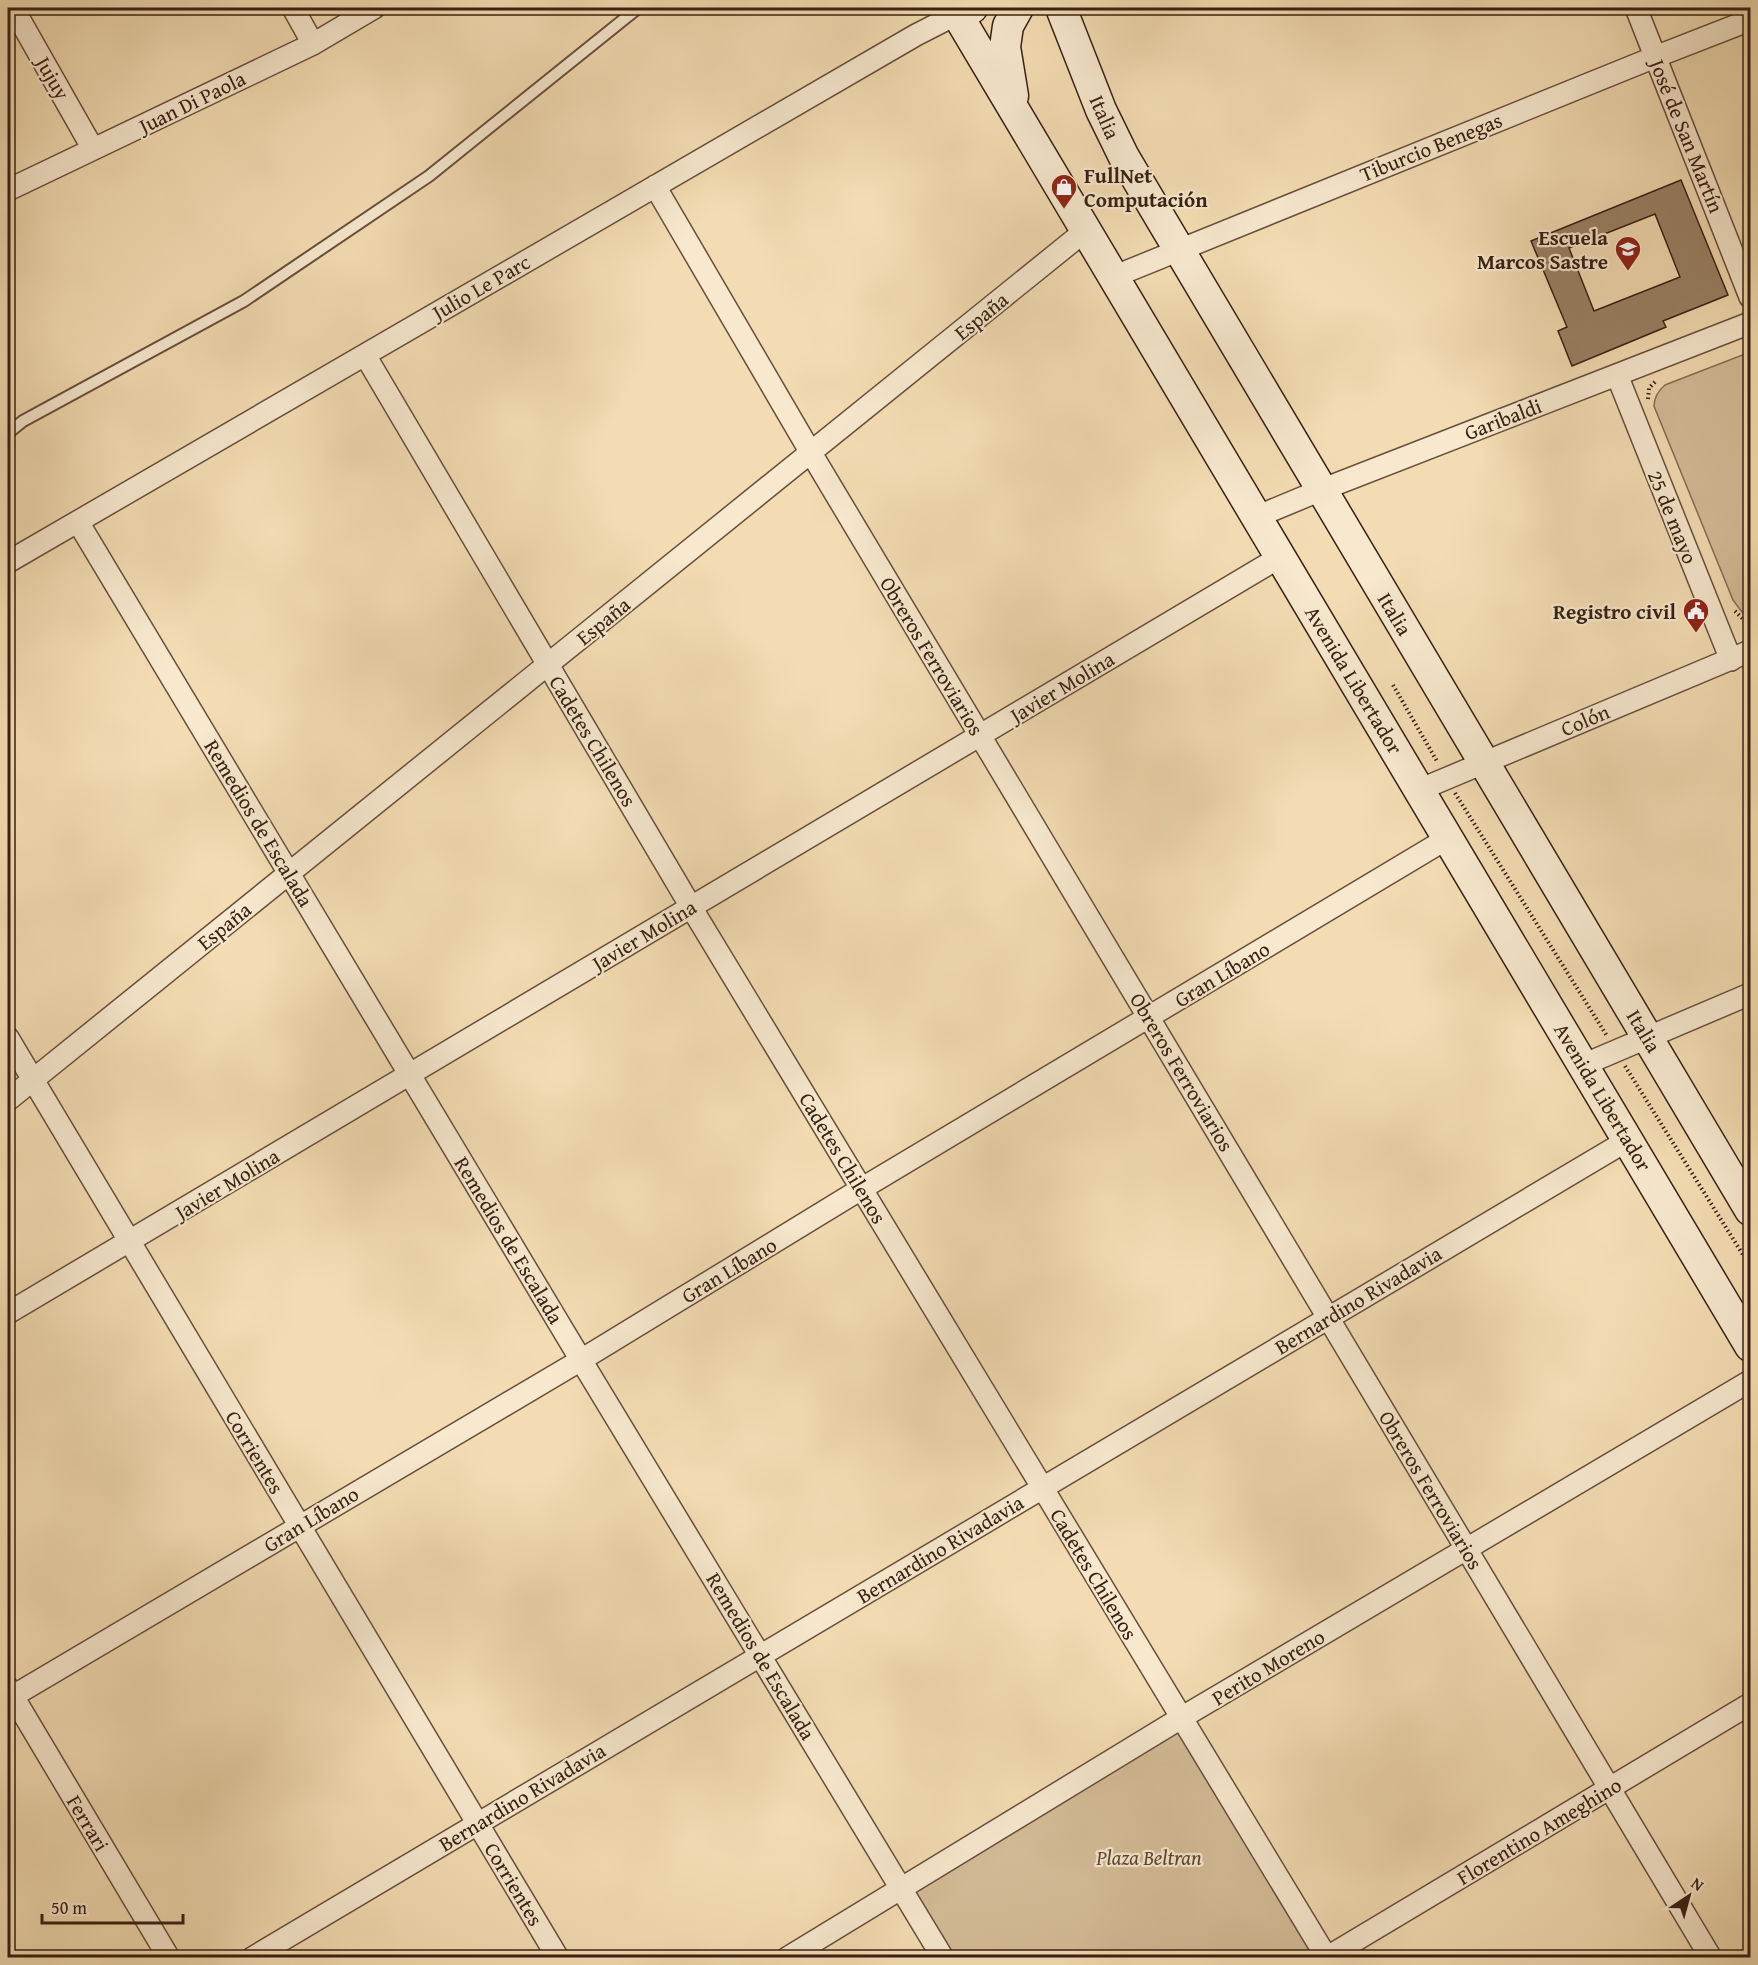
<svg xmlns="http://www.w3.org/2000/svg" width="1758" height="1965" font-family="'Gentium Book Plus',serif">
	<rect width="100%" height="100%" fill="#f3dcb3"/>
	<filter id="stains"><feTurbulence type="fractalNoise" baseFrequency=".00333" numOctaves="4"/><feColorMatrix values="0 0 0 0 .2 0 0 0 0 .09 0 0 0 0 .02 0 0 0 .5 -.17"/></filter>
	<radialGradient id="worn" r=".72"><stop offset=".6" stop-color="#630" stop-opacity="0"/><stop offset="1" stop-color="#630" stop-opacity=".3"/></radialGradient>
	<path fill="#d3bc98" stroke="#866e56" stroke-width="1.5" d="M1750 352V617C1742 615 1738 606 1733 600L1654 406C1654 397 1658 391 1665 385Z
		M1181 1718 1326 1958 943 1957 902 1890Z"/>
	<path fill="#998266" stroke="#382013" stroke-width="1.5" fill-rule="evenodd" d="M1681 180 1728 295 1663 321 1666 327 1572 366 1558 331 1567 327 1531 241ZM1655 214 1680 277 1594 311 1569 248Z"/>
	<g fill="none" stroke-linecap="round" stroke-linejoin="round">
		<g stroke="#674f3b" stroke-width="14">
			<path id="lane" d="M8 433 23 421 244 301 429 176 638 8"/>
		</g>
		<g stroke="#674f3b" stroke-width="24">
			<path id="street" d="M13 8 93 149
				M293 8 313 44
				M1636 8 1750 297
				M655 186 811 453 1711 1958
				M8 190 313 44 374 8
				M1113 277 1655 57 1750 20
				M365 355 691 907 1327 1958
				M1617 375 1731 660
				M1256 517 1321 490 1750 323
				M78 522 581 1360 943 1958
				M8 562 916 35 957 14 953 8
				M1419 790 1750 651
				M8 1038 558 1958
				M1583 1065 1750 994
				M8 1100 1085 231
				M8 1313 1280 557
				M8 1688 169 1958
				M8 1699 581 1360 861 1189 1448 838
				M252 1958 1628 1140
				M787 1958 1181 1718 1750 1381
				M1326 1958 1750 1704"/>
		</g>
		<g stroke="#382013" stroke-width="33">
			<path id="secondary" d="M972 8 957 14 1750 1346
				M1061 8 1101 110 1124 157 1750 1210
				M1013 96 1005 47 1008 26 1018 8"/>
		</g>
		<path stroke="#382013" stroke-width="4" stroke-dasharray="1.5 3" stroke-linecap="butt" d="M1648 399 1649 388 1655 382
			M1735 611 1744 620 1750 623
			M1393 685 1438 763
			M1455 793 1607 1036
			M1625 1066 1750 1266"/>
		<use href="#lane" stroke="#f7e8ce" stroke-width="10"/>
		<use href="#street" stroke="#f7e8ce" stroke-width="21"/>
		<use href="#secondary" stroke="#f7e8ce" stroke-width="30"/>
	</g>
	<defs>
		<g id="shop-pin" transform="scale(1.35)"><path d="M0 17L-7.5 6A9.5 9.5 0 1 1 7.5 6Z" fill="#8f2418" stroke="#f7e8ce"/><path d="M-5-2.5h2.3a2.7 3.5 0 0 1 5.4 0H5L5.5 6h-11ZM-1.5-2.5h3a1.5 2.3 0 0 0-3 0Z" fill="#fff"/></g>
		<g id="school-pin" transform="scale(1.35)"><path d="M0 17L-7.5 6A9.5 9.5 0 1 1 7.5 6Z" fill="#8f2418" stroke="#f7e8ce"/><path d="M0-5L7-2L0 1L-7-2ZM-4 1L0 2.5L4 1V4Q0 6-4 4Z" fill="#fff"/></g>
		<g id="civic-pin" transform="scale(1.35)"><path d="M0 17L-7.5 6A9.5 9.5 0 1 1 7.5 6Z" fill="#8f2418" stroke="#f7e8ce"/><path d="M-.6-6.5H3V-4.5H.6V-3L4-1V1h2V6H-6V1h2V-1L-.6-3ZM-1.2 2.5V6h2.4V2.5Z" fill="#fff"/></g>
	</defs>
	<g fill-rule="evenodd">
		<use href="#shop-pin" x="1064" y="187"/>
		<use href="#school-pin" x="1628" y="249"/>
		<use href="#civic-pin" x="1696" y="611"/>
	</g>
	<g text-anchor="middle" dominant-baseline="central" stroke-width="4.5" stroke-linejoin="round" paint-order="stroke">
		<g font-size="21" fill="#382013" stroke="#f7e8ce">
			<text transform="translate(53 78) rotate(60)">Jujuy</text>
			<text transform="translate(192 102) rotate(-26)">Juan Di Paola</text>
			<text transform="translate(1105 117) rotate(66)">Italia</text>
			<text transform="translate(1687 136) rotate(68)">José de San Martín</text>
			<text transform="translate(1431 147) rotate(-22)">Tiburcio Benegas</text>
			<text transform="translate(481 287) rotate(-30)">Julio Le Parc</text>
			<text transform="translate(981 316) rotate(-39)">España</text>
			<text transform="translate(1503 419) rotate(-21)">Garibaldi</text>
			<text transform="translate(1673 517) rotate(68)">25 de mayo</text>
			<text transform="translate(1395 614) rotate(59)">Italia</text>
			<text transform="translate(603 621) rotate(-39)">España</text>
			<text transform="translate(932 656) rotate(59)">Obreros Ferroviarios</text>
			<text transform="translate(1354 680) rotate(59)">Avenida Libertador</text>
			<text transform="translate(1062 687) rotate(-31)">Javier Molina</text>
			<text transform="translate(1585 720) rotate(-23)">Colón</text>
			<text transform="translate(593 741) rotate(59)">Cadetes Chilenos</text>
			<text transform="translate(259 823) rotate(59)">Remedios de Escalada</text>
			<text transform="translate(224 926) rotate(-39)">España</text>
			<text transform="translate(644 935) rotate(-31)">Javier Molina</text>
			<text transform="translate(1222 974) rotate(-31)">Gran Líbano</text>
			<text transform="translate(1644 1031) rotate(59)">Italia</text>
			<text transform="translate(1182 1072) rotate(59)">Obreros Ferroviarios</text>
			<text transform="translate(1603 1097) rotate(59)">Avenida Libertador</text>
			<text transform="translate(843 1158) rotate(59)">Cadetes Chilenos</text>
			<text transform="translate(227 1184) rotate(-31)">Javier Molina</text>
			<text transform="translate(509 1240) rotate(59)">Remedios de Escalada</text>
			<text transform="translate(729 1270) rotate(-31)">Gran Líbano</text>
			<text transform="translate(1358 1300) rotate(-31)">Bernardino Rivadavia</text>
			<text transform="translate(255 1452) rotate(59)">Corrientes</text>
			<text transform="translate(1431 1490) rotate(59)">Obreros Ferroviarios</text>
			<text transform="translate(311 1519) rotate(-31)">Gran Líbano</text>
			<text transform="translate(940 1549) rotate(-31)">Bernardino Rivadavia</text>
			<text transform="translate(1094 1574) rotate(59)">Cadetes Chilenos</text>
			<text transform="translate(761 1656) rotate(59)">Remedios de Escalada</text>
			<text transform="translate(1268 1667) rotate(-31)">Perito Moreno</text>
			<text transform="translate(522 1797) rotate(-31)">Bernardino Rivadavia</text>
			<text transform="translate(88 1823) rotate(59)">Ferrari</text>
			<text transform="translate(1539 1831) rotate(-31)">Florentino Ameghino</text>
			<text transform="translate(514 1884) rotate(59)">Corrientes</text>
		</g>
		<g font-size="21" font-weight="bold" fill="#382013" stroke="#f7e8ce" text-anchor="end">
			<text x="1084" y="175" text-anchor="start">FullNet<tspan x="1084" dy="24">Computación</tspan></text>
			<text x="1608" y="237">Escuela<tspan x="1608" dy="24">Marcos Sastre</tspan></text>
			<text x="1676" y="611">Registro civil</text>
		</g>
		<g font-size="21" font-style="italic" fill="#5f4734" stroke="#f7e8ce">
			<text x="1149" y="1857">Plaza Beltran</text>
		</g>
	</g>
	<rect width="1758" height="1965" fill="none" stroke="#f3dcb3" stroke-width="30"/>
	<rect x="9" y="9" width="1740" height="1947" fill="none" stroke="#382013" stroke-width="3"/>
	<rect x="15" y="15" width="1728" height="1935" fill="none" stroke="#382013" stroke-width="1.5"/>
	<g transform="translate(1689 1896) rotate(36)" stroke="#f7e8ce" stroke-width="4.5" paint-order="stroke">
	<path d="M0-4.5L10 22L0 15L-10 22Z" fill="#382013"/>
	<text y="-9" font-size="16" font-weight="bold" text-anchor="middle" fill="#382013">N</text>
	</g>
	<path d="M42 1914v9h141v-9" fill="none" stroke="#382013" stroke-width="3"/>
	<text x="51" y="1914" font-size="18" fill="#382013" stroke="#f7e8ce" stroke-width="4.5" paint-order="stroke">50 m</text>
	<rect width="100%" height="100%" filter="url(#stains)"/>
	<rect width="100%" height="100%" fill="url(#worn)"/>
</svg>
